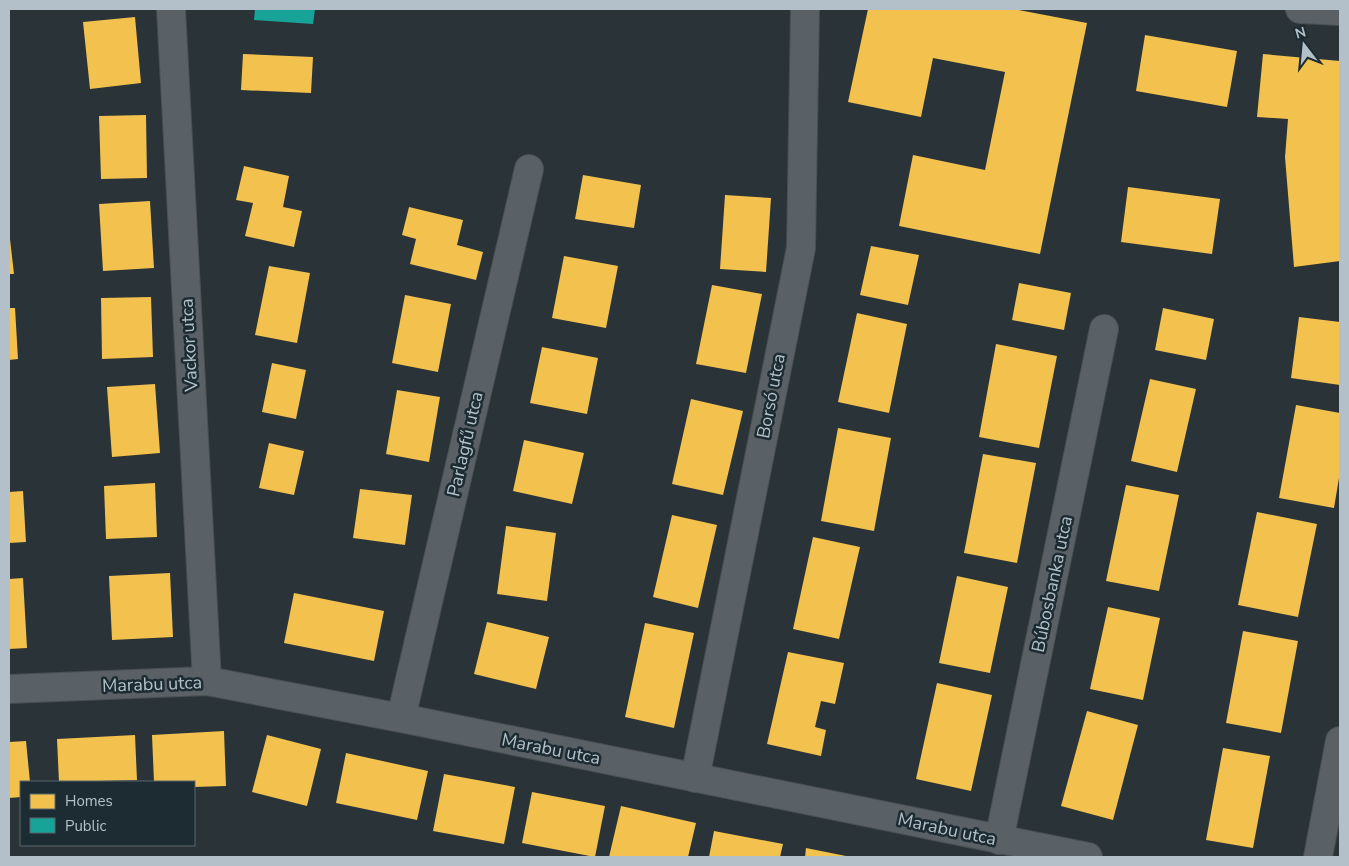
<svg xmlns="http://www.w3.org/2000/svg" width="1349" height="866" font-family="'Nunito Sans',sans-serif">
	<rect width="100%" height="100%" fill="#2a3338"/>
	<path fill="#f2c14e" d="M868 9H1014L1087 23 1040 254 899 226 913 155 985 170 1005 72 933 58 921 117 848 102Z
		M135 17 141 83 90 89 83 22Z
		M1145 35 1237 51 1227 107 1136 91Z
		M243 54 313 57 311 93 241 90Z
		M1263 54 1340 61V261L1294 267 1285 157 1288 119 1257 117Z
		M146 115 147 178 101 179 99 116Z
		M244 166 289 176 283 207 302 211 294 247 245 236 253 203 236 200Z
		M583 175 641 185 634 228 575 219Z
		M1128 187 1220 199 1212 254 1121 242Z
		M725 195 771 198 766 272 720 269Z
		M150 201 154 268 103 271 99 204Z
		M409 207 463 220 457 245 483 252 476 280 410 264 416 239 402 235Z
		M9 239H10L14 274H9Z
		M871 246 919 255 908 305 860 295Z
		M564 256 618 266 606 328 552 318Z
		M269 266 310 273 297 343 255 335Z
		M1019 283 1071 293 1064 330 1012 320Z
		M712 285 762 294 746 373 696 364Z
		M405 295 451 304 438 372 392 363Z
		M151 297 153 357 102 359 101 298Z
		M9 308H15L18 359 9 360Z
		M1163 308 1214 319 1206 360 1155 350Z
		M857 313 907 324 889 413 838 402Z
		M1299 317 1340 322V385L1291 378Z
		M996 344 1057 356 1039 448 979 437Z
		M542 347 598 358 587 414 530 403Z
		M272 363 306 370 296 419 262 412Z
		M1150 379 1196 389 1177 472 1131 461Z
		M155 384 160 453 112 457 107 387Z
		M397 390 440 397 429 462 386 454Z
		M691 399 743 411 723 495 672 484Z
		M1296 405 1340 413V472L1334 508 1279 498Z
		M838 428 891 438 874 531 821 521Z
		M524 440 584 453 572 504 513 491Z
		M269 443 304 451 294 495 259 488Z
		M983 454 1036 463 1017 563 964 553Z
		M155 483 157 537 106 539 104 486Z
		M1126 485 1179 495 1159 591 1106 581Z
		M360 489 412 495 405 545 353 538Z
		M23 491 26 542 9 543V492Z
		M1257 512 1317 524 1298 617 1238 605Z
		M672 515 717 525 698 608 653 597Z
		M506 526 556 533 547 601 497 594Z
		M813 537 860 547 839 639 793 629Z
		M170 573 173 637 112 640 109 576Z
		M957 576 1008 587 990 673 939 663Z
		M23 578 27 648 9 649V579Z
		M294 593 384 611 374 661 284 643Z
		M1108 607 1160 618 1143 700 1090 689Z
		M487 622 549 637 536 689 474 674Z
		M645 623 694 633 674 728 625 717Z
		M1243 631 1298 641 1281 733 1226 723Z
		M788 652 844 663 835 704 821 701 815 727 826 730 821 756 767 744Z
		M937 683 992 695 971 791 916 779Z
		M1087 711 1138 725 1113 820 1061 806Z
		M224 731 226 786 194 787V782H154L152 735Z
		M135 735 137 780 59 782 57 739Z
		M267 735 321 749 307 806 252 792Z
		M26 741 30 782H21V797L9 798V742Z
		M1223 748 1270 756 1253 848 1206 840Z
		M346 753 428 771 417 820 336 803Z
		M444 774 515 787 504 844 433 831Z
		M532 792 605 806 595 857 522 843Z
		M621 806 696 823 688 857H609Z
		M714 831 783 844 780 857H709Z
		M806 848 846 856V857H805Z"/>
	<path fill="#17a398" d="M255 9H315L313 24 254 20Z"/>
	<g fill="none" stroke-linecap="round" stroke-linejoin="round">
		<g stroke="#484f53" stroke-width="30">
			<path id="minor" d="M171 9 207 681
				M1300 9 1340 11
				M9 689 207 681 401 718 1088 857
				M401 718 529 169
				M695 778 801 248 805 9
				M999 840 1104 329
				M1318 857 1340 741"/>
		</g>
		<use href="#minor" stroke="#5a6166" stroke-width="28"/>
	</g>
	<g text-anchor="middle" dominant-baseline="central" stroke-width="5" stroke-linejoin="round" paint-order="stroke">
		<g font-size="18" fill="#b4c0c9" stroke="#1d2b33">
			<text transform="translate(189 345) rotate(-93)">Vackor utca</text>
			<text transform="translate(771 396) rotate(-79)">Borsó utca</text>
			<text transform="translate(465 444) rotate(-77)">Parlagfű utca</text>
			<text transform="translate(1052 584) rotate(-78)">Búbosbanka utca</text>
			<text transform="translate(152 684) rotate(-2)">Marabu utca</text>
			<text transform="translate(551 749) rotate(11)">Marabu utca</text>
			<text transform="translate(947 829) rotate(12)">Marabu utca</text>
		</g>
	</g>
	<rect width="1349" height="866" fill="none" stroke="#b4c0c9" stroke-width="20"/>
	<rect x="20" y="781" width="175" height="65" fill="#1d2b33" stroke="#59676f"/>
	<rect x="30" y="794" width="25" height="15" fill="#f2c14e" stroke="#59676f"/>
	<text x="65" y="806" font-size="15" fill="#b4c0c9">Homes</text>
	<rect x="30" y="818" width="25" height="15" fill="#17a398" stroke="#59676f"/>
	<text x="65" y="831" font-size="15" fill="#b4c0c9">Public</text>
	<g transform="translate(1304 45) rotate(344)" stroke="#1d2b33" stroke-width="4" paint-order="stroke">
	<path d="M0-4L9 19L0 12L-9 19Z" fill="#b4c0c9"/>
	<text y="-8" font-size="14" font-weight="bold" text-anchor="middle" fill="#b4c0c9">N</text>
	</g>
</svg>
